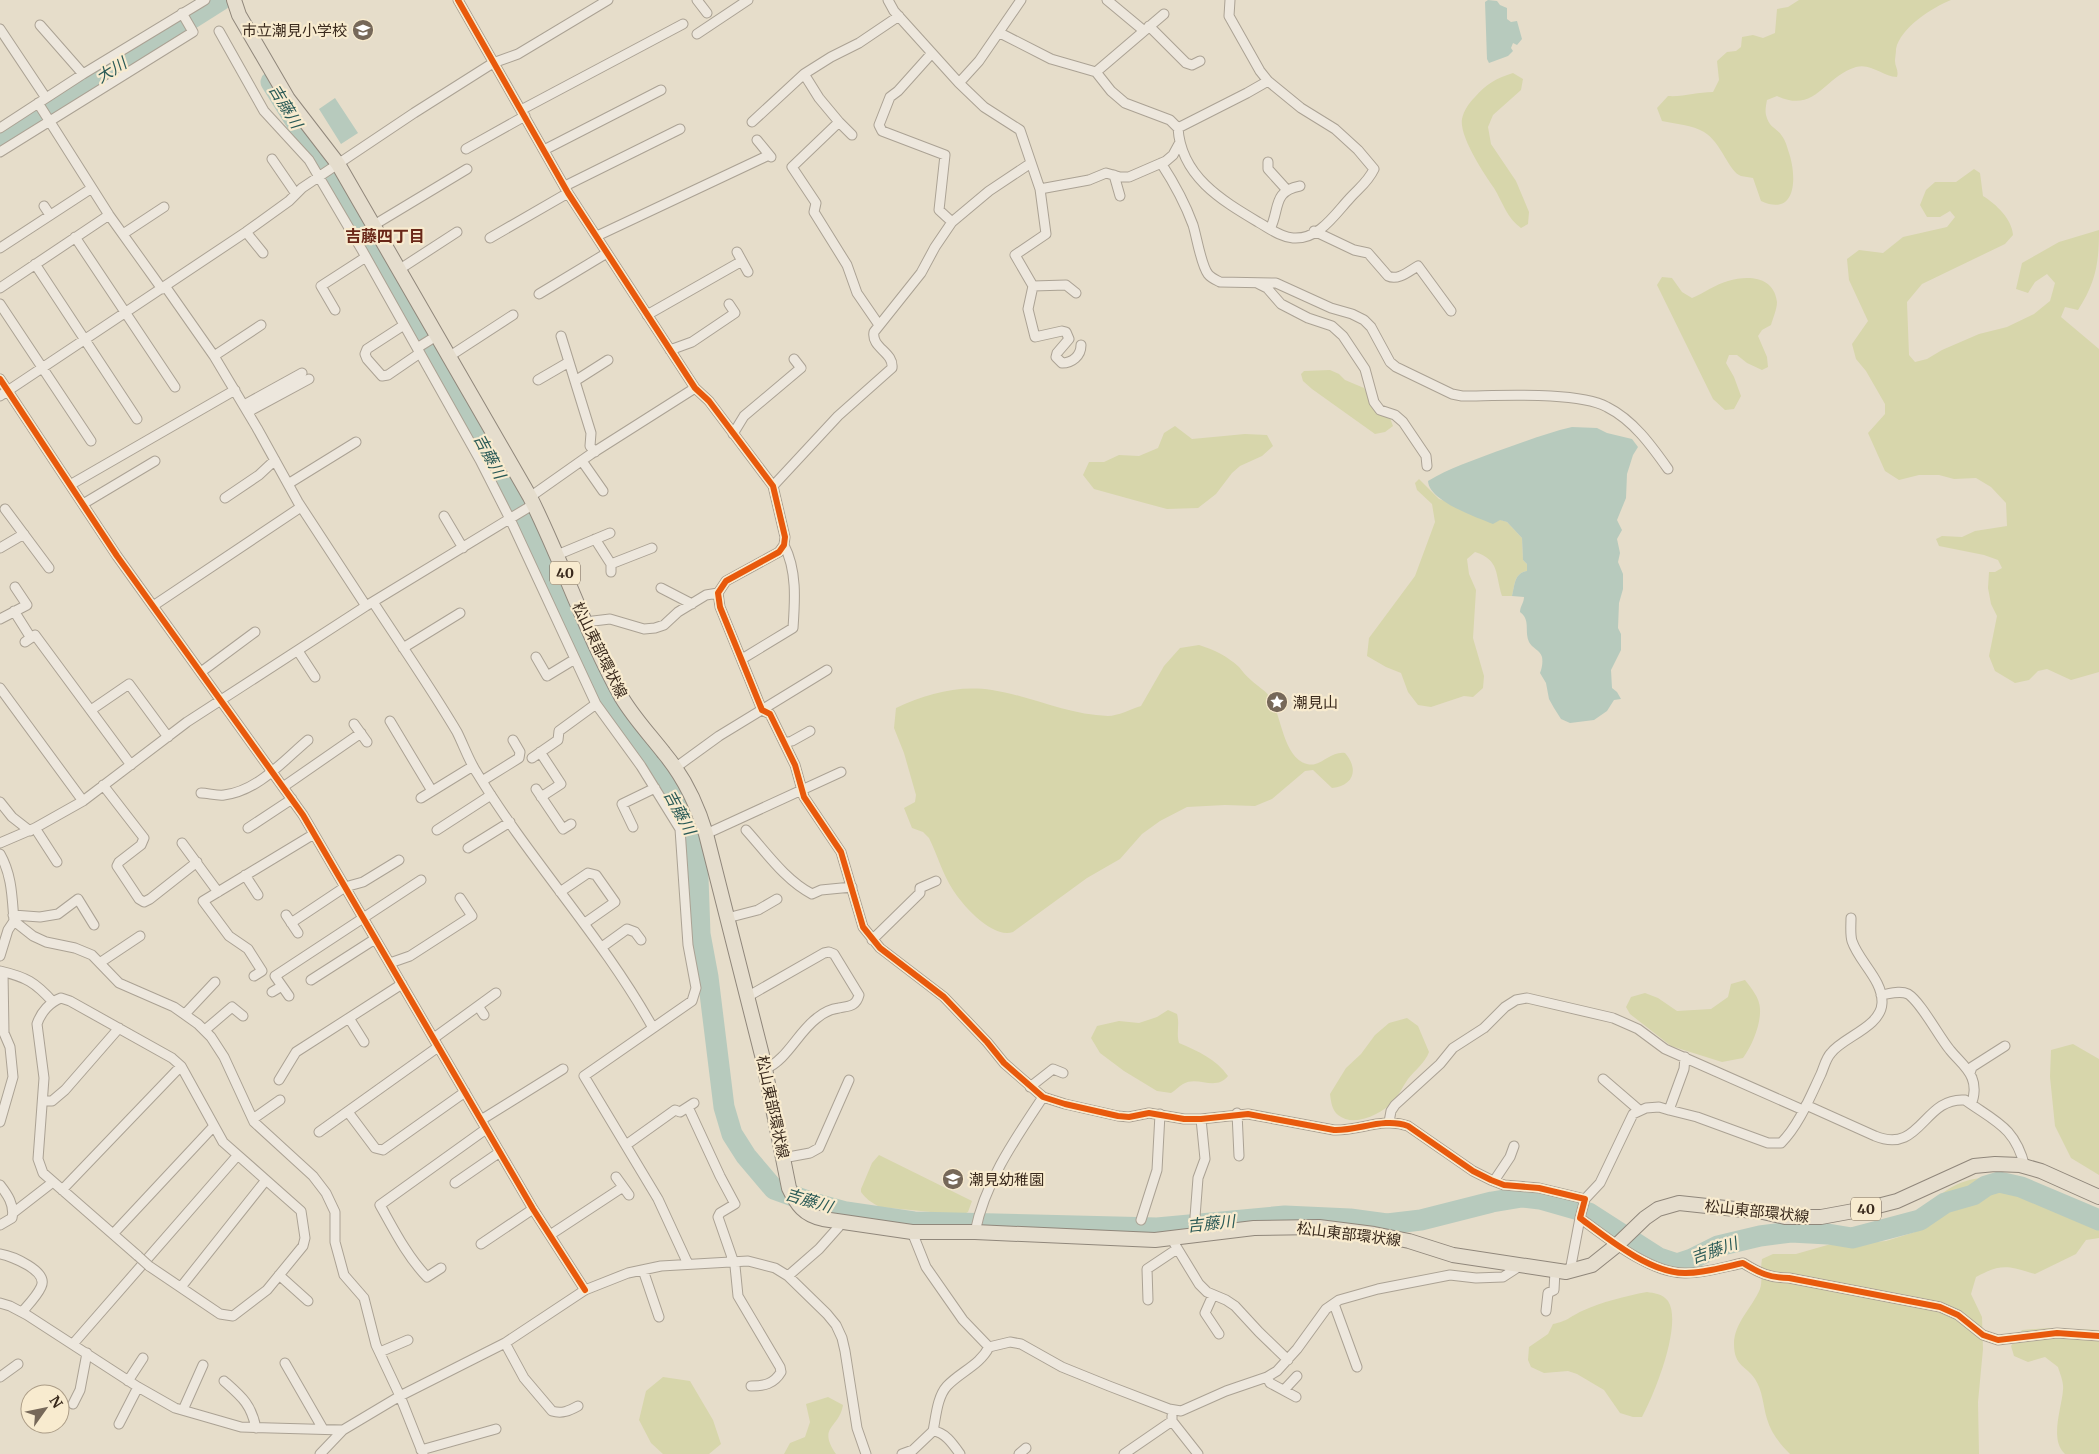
<svg xmlns="http://www.w3.org/2000/svg" width="2099" height="1454" font-family="Merriweather,'Noto Sans JP',serif">
	<rect width="100%" height="100%" fill="#e6ddca"/>
	<path fill="#d7d6ab" d="M1799 0H1951C1933 7 1900 28 1896 49 1896 53 1895 58 1895 61 1895 67 1899 70 1897 77 1883 77 1872 63 1856 67 1823 77 1816 114 1777 96L1767 100C1766 105 1765 111 1766 115 1769 128 1776 127 1782 136 1785 140 1787 146 1788 150 1797 174 1798 218 1761 201L1753 178C1749 177 1745 177 1741 176 1728 171 1722 143 1704 132 1693 125 1675 124 1662 121L1657 108 1668 96C1684 97 1697 92 1713 92L1719 80 1717 61 1727 52 1736 51 1741 47 1742 37 1753 35 1763 38 1775 33 1777 9 1788 7Z
		M1513 73 1523 79 1521 90 1493 115 1488 127 1491 144 1516 181 1529 212 1528 224 1521 228C1507 218 1503 203 1494 188 1484 174 1459 136 1462 119 1464 110 1469 103 1475 97 1486 84 1497 78 1513 73Z
		M1974 169 1980 173 1983 196C1996 204 2012 219 2013 235L2005 244 1922 284 1907 302 1909 355 1915 362 1927 359 1942 350 1979 334 2007 327 2034 314 2050 301 2055 283 2047 274 2035 282 2028 293 2016 289 2022 263 2059 242 2099 230C2099 263 2096 282 2078 310L2065 307 2061 317 2099 349V672L2071 680 2047 669 2038 671 2029 680 2015 683 1995 671 1989 656 1997 616 1991 604 1988 588 1989 572H1995L2002 568 1998 560 1984 555 1939 546 1936 539 1942 536 1962 537 1975 531 2007 526 2006 503 1991 487 1976 478 1954 479 1939 475H1919L1899 480 1885 471 1868 433 1885 414V404L1866 371 1856 359 1852 344 1868 321 1849 280 1847 259 1859 250 1883 253 1903 237 1947 227 1955 217 1950 211 1940 217H1927L1920 205 1926 190 1935 182H1956Z
		M1662 277 1672 278 1682 292 1692 298C1704 293 1716 284 1728 281 1748 275 1774 276 1777 302 1777 309 1773 318 1771 325L1762 330 1758 336 1767 357 1768 367 1762 370 1747 363 1737 355H1729L1726 363 1734 377 1741 396 1734 409 1725 410 1713 399 1657 285Z
		M1330 370 1339 374 1345 380 1364 388C1373 404 1371 410 1390 418L1393 426 1385 432 1375 434 1312 389 1303 381 1301 374 1304 371Z
		M1175 426 1192 439 1245 434 1267 435 1273 446 1262 456 1240 466 1232 473 1216 494 1198 508 1167 509 1141 502 1094 489 1083 475 1089 462H1104L1119 455 1139 456 1158 448 1164 433Z
		M1419 479 1439 499 1507 522 1522 538 1523 560 1527 564V571C1514 573 1515 585 1512 596H1502C1495 574 1500 560 1475 552L1467 559 1469 574 1476 590 1473 638 1484 676 1483 688 1473 697 1464 696 1431 707 1418 705 1408 692 1401 673 1386 667 1367 656 1369 638 1415 576 1435 522 1432 504 1417 490 1415 483Z
		M1199 645C1215 650 1227 656 1239 667 1243 672 1247 677 1252 681 1257 686 1265 690 1269 696 1282 713 1282 757 1307 764 1321 768 1329 751 1345 753 1359 769 1354 786 1332 788L1313 770 1305 771 1272 799 1255 806 1225 805 1187 807 1160 821 1142 834 1120 859 1087 878 1013 932C993 939 963 906 953 890 943 875 937 854 929 838L923 832 912 828 904 808 915 802 916 795 904 753 894 728 896 708C927 694 957 685 992 690 1031 696 1068 715 1108 716 1118 716 1131 709 1141 706L1164 666 1180 648Z
		M1745 980C1751 988 1760 998 1760 1009 1761 1024 1752 1046 1743 1058L1722 1062 1671 1046 1630 1014 1626 1007 1631 997 1645 993 1658 998 1677 1011 1711 1009 1728 997 1731 984Z
		M1168 1010 1177 1014C1180 1025 1176 1032 1179 1043 1198 1051 1216 1059 1228 1076 1215 1092 1198 1075 1183 1084 1179 1086 1175 1091 1171 1093L1157 1091 1124 1071 1100 1053 1091 1038 1097 1026 1119 1021 1139 1023 1157 1017Z
		M1407 1018 1418 1026 1429 1052C1425 1063 1415 1070 1408 1079 1403 1086 1399 1095 1393 1102 1381 1114 1354 1128 1338 1115 1332 1110 1331 1102 1330 1094L1346 1068 1361 1054 1375 1035 1389 1023Z
		M2073 1044 2099 1059V1175L2071 1158 2055 1126 2050 1077 2051 1050Z
		M879 1155 972 1201 968 1212 962 1215 880 1207C872 1203 866 1199 861 1192V1189L872 1163Z
		M1990 1177 2022 1185 2060 1201 2099 1212V1238L2086 1240 2076 1254 2035 1274C2008 1266 2002 1263 1976 1277L1971 1294 1982 1317 1983 1349 1978 1402 1979 1454H1790C1780 1444 1771 1433 1767 1419 1763 1406 1763 1391 1755 1379 1747 1366 1734 1367 1734 1344 1734 1323 1752 1308 1760 1289 1763 1280 1760 1268 1762 1259L1773 1254H1796L1838 1242 1864 1243 1886 1241 1915 1232 1930 1222 1929 1204C1950 1186 1962 1179 1990 1177Z
		M1647 1292C1654 1293 1663 1294 1668 1301 1683 1324 1654 1395 1642 1417H1633L1620 1413 1604 1390 1577 1374 1568 1371 1544 1373 1531 1367 1528 1360 1529 1347 1548 1334 1553 1324C1568 1321 1569 1317 1582 1311 1602 1302 1625 1296 1647 1292Z
		M2049 1328 2099 1330V1454H2065C2049 1440 2062 1407 2063 1390 2064 1382 2060 1374 2058 1367L2045 1357 2028 1362 2014 1356 2011 1346 2022 1330Z
		M663 1377 690 1381 713 1420 721 1444 709 1454H663L651 1443 639 1420 646 1391Z
		M828 1397 843 1405C839 1429 817 1426 836 1454H784L790 1443 805 1437 810 1422 806 1404Z"/>
	<path fill="#b7cabd" d="M1488 0 1497 1 1500 5 1507 8V19L1511 22 1517 21 1522 39 1517 45 1513 43 1511 48 1513 51 1508 56 1489 63 1487 59 1485 2Z
		M335 98 358 133 341 144 319 109Z
		M1572 427 1597 428 1607 433 1632 439 1638 447 1633 455 1627 474 1626 498 1617 520 1622 530 1617 539 1620 553 1618 562 1623 574V589L1619 603 1618 628 1621 634V650L1611 670 1612 688 1617 692 1621 699 1614 700 1607 711 1594 720 1570 723 1561 719 1554 708 1549 699 1546 683 1540 673C1542 668 1543 662 1542 657 1540 650 1532 648 1529 642 1524 631 1531 620 1520 612 1520 606 1524 603 1524 597L1512 596C1515 585 1514 573 1527 571V564L1523 560 1522 538 1507 522 1500 520 1493 524C1476 517 1429 501 1428 481 1449 468 1472 461 1495 452 1521 443 1546 433 1572 427Z"/>
	<g fill="none" stroke-linecap="round" stroke-linejoin="round">
		<path stroke="#b7cabd" stroke-width="21" d="M271 82 354 215 466 412 534 539 608 704 661 778 686 814 692 828 697 849 700 934 708 977 724 1107 732 1134 746 1156 774 1189 810 1202 846 1212 914 1222 1157 1228 1285 1216 1350 1219 1387 1224 1421 1220 1492 1202 1522 1197 1540 1199 1589 1213 1659 1258 1677 1264 1692 1259 1718 1246 1760 1236 1791 1232 1828 1234 1852 1238 1920 1220 1945 1203 1973 1195 1986 1186 1999 1182 2021 1187 2099 1220
			M0 140 221 0"/>
		<g stroke="#aba294" stroke-width="11">
			<path id="street" d="M458 0 568 193 695 388 709 401 773 486 785 537 784 545 779 552 726 581 718 593 720 607 762 710 770 714 795 765 804 797 841 852 863 927 880 948 944 997 987 1042 1004 1063 1043 1097 1065 1104 1118 1116 1129 1117 1149 1113 1184 1119H1201L1248 1114 1334 1130C1358 1131 1384 1117 1408 1126L1473 1171 1491 1180 1504 1185 1539 1188 1585 1199 1580 1218C1607 1238 1651 1274 1686 1273 1705 1273 1724 1267 1743 1263 1759 1273 1770 1278 1789 1278L1940 1307 1958 1315 1983 1335 1998 1340 2057 1333 2099 1336
				M697 0 707 13
				M888 0 894 11 959 83 984 107 1020 130 1040 189 1046 234 1015 255 1033 286 1028 309 1035 337 1062 331 1066 332 1069 339 1057 353 1056 357 1062 363C1072 363 1081 356 1081 345
				M1107 0 1143 30
				M1230 0 1229 16 1260 71 1268 81
				M40 25 83 74
				M1149 26 1186 63 1192 65 1200 61
				M0 29 46 98
				M219 31 264 111 309 160 362 250 480 460 510 519 596 704 641 766 680 829 688 945 696 988 692 1001 584 1076 658 1199 688 1264
				M1000 33 1051 59 1096 72 1111 91 1125 103 1170 120 1178 128
				M697 34 748 0
				M932 53 898 91 890 97 879 125 882 131 945 155 939 210 952 222
				M1096 72 1164 14
				M1268 81 1301 108 1335 129 1358 150 1374 169C1368 182 1359 188 1350 198 1335 214 1319 240 1293 238 1280 237 1269 228 1258 222 1221 200 1181 176 1178 128L1247 93Z
				M959 83 979 61 1021 0
				M38 103 109 215 162 289
				M521 110 683 24
				M752 122 804 74
				M839 122 852 135
				M0 128 83 74 205 0
				M757 140 771 157
				M466 149 525 116
				M544 150 661 90
				M0 152 193 32 182 13
				M272 159 296 194
				M1268 162V169L1287 190
				M1161 163C1174 183 1185 203 1193 225 1197 238 1201 265 1208 274 1211 278 1216 280 1220 282L1276 283 1331 308 1352 314 1364 320 1371 327 1390 362 1396 367 1452 394 1462 396C1497 396 1577 391 1607 407 1633 420 1651 445 1668 469
				M1114 175 1120 196
				M565 186 680 129
				M1040 189 1089 180 1106 173 1120 177H1129L1166 161 1173 155 1179 144
				M44 206 50 215
				M374 225 467 169
				M1270 229C1280 210 1272 191 1300 186
				M1314 231 1354 250 1368 253 1388 276C1398 281 1409 271 1418 266L1451 311
				M246 232 263 253
				M123 234 164 207
				M597 236 769 155
				M75 237 175 387
				M490 238 568 193
				M0 248 92 188
				M737 252 748 272
				M35 264 137 419
				M400 269 457 232
				M1257 283 1267 288 1281 304 1308 318 1332 326 1343 336 1365 369 1374 402 1380 410 1395 415 1403 422 1426 456 1427 466
				M165 286 214 356 257 428 298 502 366 606
				M1033 286 1066 285 1076 293
				M0 288 109 215
				M539 294 607 253
				M0 304 91 441
				M335 310 321 286 366 257
				M647 315 742 261
				M404 325 367 349 365 354 367 359 382 376 388 375 420 353
				M879 325 857 293 847 265 814 212 816 203 792 167 839 122 819 98 804 74 831 57 859 43 899 16
				M561 336 591 433 590 446 595 452
				M417 348 438 335
				M670 350 692 342 735 313 729 304
				M214 356 261 325
				M450 356 513 315
				M0 379 117 556 303 815 533 1209 585 1290
				M538 380 569 362
				M575 381 608 360
				M0 396 246 232 289 201 302 188 414 113 493 63 518 54 608 0
				M244 405 302 373
				M248 412 309 379
				M733 434 744 416 801 368 794 359
				M582 461 603 491
				M288 484 356 442
				M70 485 235 390
				M773 486 838 416 892 368C894 352 871 348 874 332L921 273 935 247 952 222 989 191 1031 163
				M530 497 591 454 695 388
				M225 498 259 475 275 460
				M83 504 155 461
				M5 509 49 568
				M444 516 463 548
				M595 539 611 564V572
				M0 548 24 534
				M557 555 610 533
				M611 564 652 548
				M661 588 692 604
				M373 602C401 645 431 688 457 732 464 746 469 761 477 773 531 862 603 938 653 1028
				M153 606 301 507
				M14 611 31 638
				M0 619 27 605 15 587
				M585 622 610 619 644 629 655 628 664 625 678 612 706 595 718 593
				M25 642 35 635 131 765
				M403 648 460 613
				M298 651 315 677
				M536 657 547 676 575 659
				M742 659 793 628C795 600 797 570 784 545
				M201 672 255 632
				M0 688 83 801
				M91 710 129 684 168 737
				M390 721 432 791
				M354 724 367 742
				M784 743 792 741 810 731
				M540 752 561 784 541 797
				M532 758 558 740 559 731 596 704
				M675 768 719 736 827 670
				M482 781 519 758 520 752 513 740
				M103 785 144 838 141 845 119 862 117 866 139 899 144 902 150 899 197 862
				M283 787 361 733
				M536 789 563 829 571 824
				M201 793C208 793 217 796 224 795 258 791 284 760 308 740
				M421 798 473 766
				M0 802 12 817 30 831
				M633 827 622 804 655 788
				M35 828 57 862
				M248 828 292 799
				M437 830 491 795
				M746 830C766 852 785 880 812 894L821 890 852 887
				M706 834 841 772
				M0 843 35 828 83 801 187 722 366 606 534 504
				M182 843 218 892
				M468 848 510 822
				M0 854C12 875 12 897 14 921L33 936 46 942 75 948 92 955 119 983 174 1007 198 1024 211 1037 224 1057 254 1122 313 1176 326 1193 335 1212V1242L344 1275 364 1298 376 1345 400 1396 423 1454
				M245 875 258 895
				M560 892 588 873 596 875 615 902 585 923
				M13 915 40 917 58 914 78 899 94 925
				M286 915 298 933
				M727 918 758 910 777 899
				M291 923 345 887 363 882 399 860
				M872 940 920 893V888L936 881
				M602 947 627 929 635 932 641 940
				M0 956 8 930 14 921
				M101 962 140 936
				M390 963 410 956 472 916 460 898
				M0 971C26 977 35 982 53 1002
				M254 976 262 971 248 949 229 936 203 901 314 834
				M311 980 375 939
				M272 992 282 986
				M1881 995C1889 994 1900 990 1908 994 1921 1002 1939 1037 1950 1050 1957 1059 1968 1067 1972 1078 1975 1085 1975 1096 1971 1104
				M289 996 275 976 421 880
				M747 997 824 953 829 952 834 954 859 995C856 1007 848 1006 839 1008 831 1009 823 1013 817 1018 798 1032 787 1060 765 1069
				M478 1006 484 1015
				M185 1014 215 982
				M349 1018 364 1042
				M205 1030 232 1007 243 1016
				M434 1038 496 993
				M1970 1073 1972 1067 2005 1046
				M1603 1079 1639 1110
				M279 1080 296 1052 402 984
				M1030 1087 1053 1069 1063 1073
				M43 1101H52L65 1090 119 1028
				M1806 1105 1875 1136C1921 1155 1923 1097 1965 1100 1996 1122 2015 1127 2025 1167
				M688 1107 720 1176 735 1204 720 1213 718 1217 735 1266 738 1296 780 1367 781 1372C774 1384 764 1386 751 1386
				M1669 1110 1684 1069 1685 1057
				M348 1112 375 1148 383 1150 465 1092
				M1237 1113 1239 1156
				M253 1119 280 1100
				M481 1120 563 1069
				M0 1122 13 1077 10 1047 4 1033 3 972
				M1389 1122 1391 1111 1395 1105 1440 1064 1453 1048 1484 1028 1505 1007 1516 1000 1527 998 1613 1018 1638 1029 1665 1049 1803 1110
				M319 1132 438 1047
				M626 1145 675 1110 680 1112 694 1103
				M783 1158 810 1153 819 1148 849 1080
				M616 1177 629 1195
				M1494 1181 1510 1157 1514 1146
				M455 1183 500 1152
				M0 1185C7 1194 15 1205 12 1218L0 1225
				M62 1190 181 1066
				M1585 1199 1600 1183 1633 1114 1646 1108 1659 1107 1669 1110 1697 1117 1768 1143H1781C1799 1125 1810 1097 1821 1074 1824 1067 1826 1058 1831 1053 1843 1037 1881 1027 1882 1003 1883 980 1859 962 1852 941 1850 935 1851 925 1851 918
				M13 1213 53 1182
				M1195 1217 1198 1178 1205 1159 1201 1119
				M1141 1220 1157 1170 1160 1114
				M912 1232 926 1267 963 1320 989 1347 1010 1342 1021 1344 1062 1367 1109 1386 1169 1409 1181 1411 1226 1391 1267 1377 1277 1371 1297 1349 1326 1309 1339 1300 1378 1289 1450 1275 1476 1278 1503 1277 1520 1266
				M975 1232C985 1182 1015 1139 1043 1097
				M113 1234 213 1127
				M550 1235 623 1187
				M1171 1238 1199 1284 1207 1292 1226 1300 1235 1306 1259 1332 1288 1360
				M481 1244 533 1209
				M0 1254C12 1256 49 1271 41 1287 37 1296 28 1305 22 1312
				M138 1256 43 1173 38 1159 44 1078 37 1024C41 1012 50 1002 61 998L70 1001 172 1058 181 1066 223 1142 301 1211 305 1238 303 1246 267 1290 233 1316 220 1314 149 1266
				M441 1268 427 1277C407 1256 394 1230 380 1205L486 1129
				M643 1270 659 1317
				M1570 1271 1580 1218
				M279 1275 308 1301
				M788 1276 819 1249 843 1222
				M181 1287 266 1180
				M1213 1295 1205 1313 1219 1334
				M1148 1300 1147 1269 1177 1249
				M0 1303 10 1306 27 1315 138 1387 175 1408 241 1427 343 1430
				M1334 1304 1357 1367
				M1546 1311 1548 1293 1554 1290 1555 1271
				M505 1343 524 1378 552 1411C562 1414 569 1411 578 1406
				M73 1344 237 1156
				M380 1352 408 1340
				M285 1363 323 1429
				M0 1377 18 1364
				M1267 1377 1270 1383 1296 1397
				M128 1381 143 1358
				M224 1381C242 1397 251 1404 256 1428
				M1284 1390 1297 1376
				M73 1404 80 1390 87 1353
				M183 1410 203 1365
				M1172 1416V1421L1198 1454
				M119 1424 138 1387
				M933 1431C936 1417 937 1397 947 1386 960 1372 980 1365 989 1347
				M421 1450 496 1429
				M320 1454 343 1430 400 1396 505 1343 585 1290 628 1273 661 1266 748 1261 775 1268 788 1276 827 1314 836 1325 842 1338 845 1351 857 1428 866 1454
				M902 1454 913 1450 933 1431C945 1432 953 1444 960 1454
				M1019 1454 1026 1448
				M1124 1454 1172 1421"/>
		</g>
		<g stroke="#90877b" stroke-width="16">
			<path id="primary" d="M234 0 239 15 288 99 338 164 530 497C563 563 586 634 622 698 634 718 650 735 664 753 684 777 697 804 706 834L763 1059 789 1188C797 1205 804 1215 823 1219L912 1232H975L1155 1240 1254 1228 1319 1227 1374 1234 1409 1241 1453 1255 1566 1272 1592 1265 1617 1245 1645 1218 1658 1209 1679 1203 1763 1212 1785 1217H1821L1870 1208 1897 1201 1974 1166 1995 1164 2020 1165 2041 1171 2099 1197"/>
		</g>
		<use href="#street" stroke="#ede7dd" stroke-width="9"/>
		<use href="#primary" stroke="#e5ddcd" stroke-width="14"/>
		<g stroke="#aba294" stroke-width="11" stroke-linecap="butt">
			<path id="street-bridge" d="M138 1256 149 1266"/>
		</g>
		<use href="#street-bridge" stroke="#ede7dd" stroke-width="9"/>
		<g stroke="#f8ebcf" stroke-width="9">
			<path id="cycleway" d="M458 0 568 193 695 388 709 401 773 486 785 537 784 545 779 552 726 581 718 593 720 607 762 710 770 714 795 765 804 797 841 852 863 927 880 948 944 997 987 1042 1004 1063 1043 1097 1065 1104 1118 1116 1129 1117 1149 1113 1184 1119H1201L1248 1114 1334 1130C1358 1131 1384 1117 1408 1126L1473 1171 1491 1180 1504 1185 1539 1188 1585 1199 1580 1218C1607 1238 1651 1274 1686 1273 1705 1273 1724 1267 1743 1263 1759 1273 1770 1278 1789 1278L1940 1307 1958 1315 1983 1335 1998 1340 2057 1333 2099 1336
				M0 379 117 556 303 815 533 1209 585 1290"/>
		</g>
		<use href="#cycleway" stroke="#e8590c" stroke-width="6"/>
	</g>
	<defs>
		<g id="school-disc" transform="scale(1.125)"><circle r="9.5" fill="#766859" stroke="#f8ebcf"/><path d="M0-5L7-2L0 1L-7-2ZM-4 1L0 2.5L4 1V4Q0 6-4 4Z" fill="#fff"/></g>
		<g id="sight-disc" transform="scale(1.125)"><circle r="9.5" fill="#766859" stroke="#f8ebcf"/><path d="M0-6L1.8-2.2L6-1.7L2.9 1.2L3.7 5.4L0 3.3L-3.7 5.4L-2.9 1.2L-6-1.7L-1.8-2.2Z" fill="#fff"/></g>
	</defs>
	<g fill-rule="evenodd">
		<use href="#school-disc" x="363" y="30"/>
		<use href="#sight-disc" x="1277" y="702"/>
		<use href="#school-disc" x="953" y="1179"/>
	</g>
	<g text-anchor="middle" dominant-baseline="central" stroke-width="4.5" stroke-linejoin="round" paint-order="stroke">
		<g fill="#f8ebcf" stroke="#726352" stroke-width="1">
			<rect x="550" y="561.5" width="30" height="23" rx="4"/>
			<rect x="1851" y="1197.5" width="30" height="23" rx="4"/>
		</g>
		<g font-size="14" font-weight="bold" fill="#39291c">
			<text x="565" y="573">40</text>
			<text x="1866" y="1209">40</text>
		</g>
		<g font-size="15" fill="#39291c" stroke="#f8ebcf" text-anchor="start">
			<text x="347" y="30" text-anchor="end">市立潮見小学校</text>
			<text x="1293" y="702">潮見山</text>
			<text x="969" y="1179">潮見幼稚園</text>
		</g>
		<g font-size="15" fill="#39291c" stroke="#f8ebcf">
			<text transform="translate(600 650) rotate(64)">松山東部環状線</text>
			<text transform="translate(773 1107) rotate(78)">松山東部環状線</text>
			<text transform="translate(1757 1211) rotate(6)">松山東部環状線</text>
			<text transform="translate(1349 1234) rotate(7)">松山東部環状線</text>
		</g>
		<g font-size="16" font-style="italic" fill="#2a5a56" stroke="#f8ebcf">
			<text transform="translate(111 70) rotate(-32)">大川</text>
			<text transform="translate(286 106) rotate(59)">吉藤川</text>
			<text transform="translate(490 456) rotate(62)">吉藤川</text>
			<text transform="translate(680 812) rotate(62)">吉藤川</text>
			<text transform="translate(809 1200) rotate(17)">吉藤川</text>
			<text transform="translate(1211 1223) rotate(-6)">吉藤川</text>
			<text transform="translate(1714 1250) rotate(-19)">吉藤川</text>
		</g>
		<g font-size="16" font-weight="bold" fill="#692718" stroke="#f8ebcf">
			<text x="385" y="236">吉藤四丁目</text>
		</g>
	</g>
	<g transform="translate(45 1409) rotate(57)"><circle r="24" fill="#f8ebcf" stroke="#ac9d87"/>
	<path d="M0-4L9 19L0 12L-9 19Z" fill="#766859"/>
	<text y="-8" font-size="14" font-weight="bold" text-anchor="middle" fill="#39291c">N</text>
	</g>
</svg>
